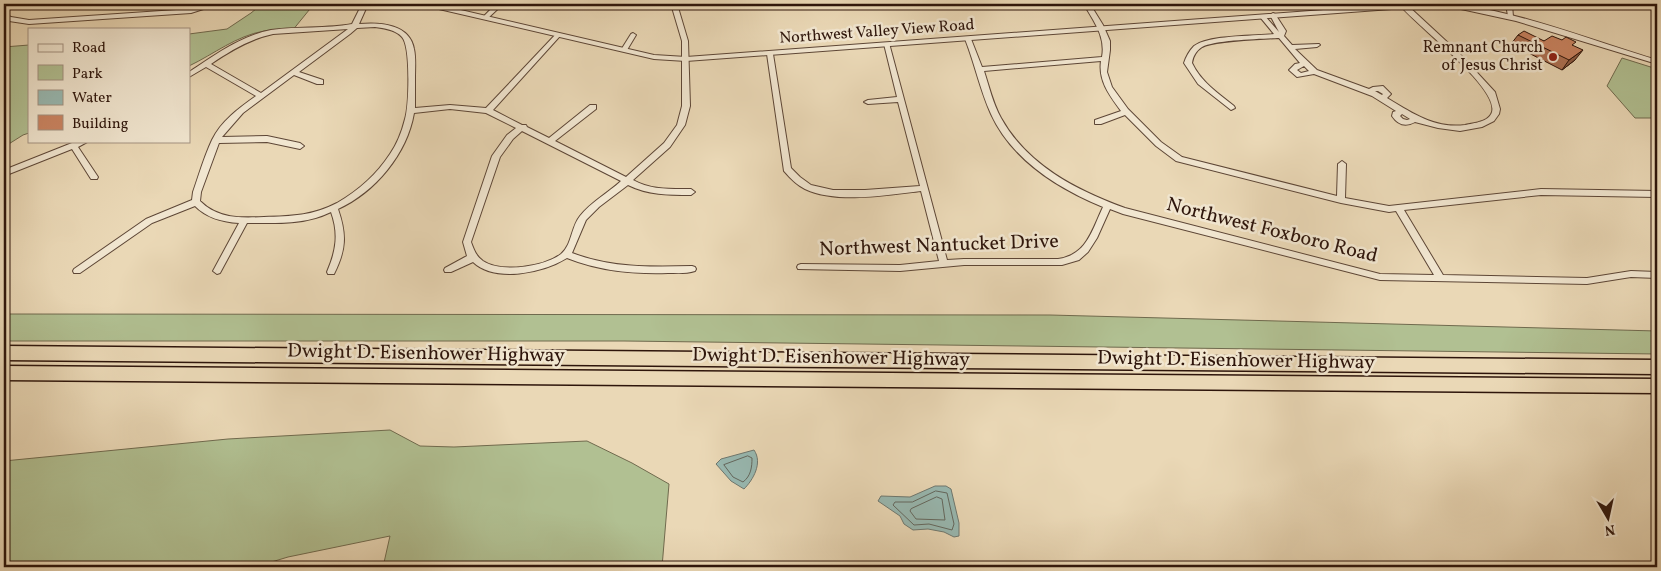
<svg xmlns="http://www.w3.org/2000/svg" width="1661" height="571" font-family="Vollkorn,serif">
	<rect width="100%" height="100%" fill="#ead8b6"/>
	<filter id="stains"><feTurbulence type="fractalNoise" baseFrequency=".004" numOctaves="4"/><feColorMatrix values="0 0 0 0 .2 0 0 0 0 .09 0 0 0 0 .02 0 0 0 .5 -.17"/></filter>
	<radialGradient id="worn" r=".72"><stop offset=".6" stop-color="#630" stop-opacity="0"/><stop offset="1" stop-color="#630" stop-opacity=".3"/></radialGradient>
	<path fill="#b1c092" stroke="#706a4e" d="M262 4H314L292 31C283 31 273 29 264 31 236 36 214 54 189 66V34L227 29 251 13Z
		M29 45V133L23 135 4 147V47Z
		M1622 58 1657 69V118H1635L1607 86Z
		M4 314 1050 315 1657 331V354L624 341H4Z
		M390 430 420 446 454 447 587 441 632 463 669 484 662 567H383L390 536 288 557 255 567H4V461L228 439Z"/>
	<path fill="#98b9b2" stroke="#6e776f" d="M754 450C763 463 753 480 744 489L731 481 716 464 721 459Z
		M935 486H946L951 489 959 523V536L954 537 944 532 928 529 913 530 904 524 900 516 878 501 881 496 910 497Z"/>
	<g fill="none" stroke-linecap="round" stroke-linejoin="round">
		<path stroke="#63675e" stroke-width="1" d="M748 456 752 458C752 467 751 476 743 482L733 477 724 465Z
			M936 491 947 493 954 524 952 530 929 524 914 525 893 505 895 502H912Z
			M937 497 942 499 945 520 916 519 910 511 911 509Z"/>
		<g stroke="#5d4636" stroke-width="2">
			<path id="minor" d="M210 4H219L191 13 29 24 9 21 4 18V13L11 17 29 20 191 9Z
				M362 4H368L359 24C380 22 410 24 414 49 416 58 415 68 415 77 415 87 415 98 415 108L450 105 486 108 556 34H560V36L493 110 522 125H526L527 127 549 138 590 105H596V109L555 141 626 177 664 143 677 125 682 106V41L671 4H677L688 41 690 106 685 125 670 147 633 180C651 190 670 189 691 189L695 192 691 195C668 195 648 195 628 185L599 207 586 220 572 253C611 268 650 267 692 266L695 267 696 269 695 271C686 274 677 273 668 273 632 274 600 271 567 258 543 273 495 283 473 262L451 272H445L444 270 445 268 467 256 463 242 492 156 507 135 516 128 486 113 450 109 414 113C407 154 375 192 338 209 347 235 346 250 334 274H328L327 272C336 251 339 234 331 212 305 225 275 223 247 223L220 273 217 274 213 271 239 223C222 222 207 218 195 206L152 223 80 273H74L73 271 74 269 146 219 192 200 193 192C199 175 204 157 212 140 221 121 239 108 256 96L206 67 189 77V72C215 55 240 36 271 30 298 26 326 29 352 24ZM375 27C384 28 396 30 402 37 411 47 409 106 405 119 402 131 397 144 390 154 377 174 358 191 337 203 312 216 292 216 264 217 241 218 218 219 200 201L201 192 219 143 267 142 300 149 304 146 300 143 267 136 222 137 243 113 294 75 317 84H323V80L299 72 350 34 357 28ZM348 29 261 93 211 64C230 51 250 39 273 34ZM522 131 621 181C608 193 591 202 580 216 571 227 572 245 561 254 544 267 501 273 483 261 476 256 474 250 471 242L500 157 513 139Z
				M496 4H503L487 19H483V17Z
				M1084 4H1090L1103 25 1110 41V50L1107 72 1112 87 1128 109 1161 142 1182 157 1337 196 1338 164 1342 161 1346 164 1345 198 1389 206 1541 189 1657 191V197L1541 195 1404 210 1443 275 1587 278 1631 271 1657 272V278L1631 277 1587 284 1380 280 1123 214 1110 209 1097 238 1088 252 1079 260 1062 265H964L900 271 798 269 797 267 798 265 801 264 900 265 939 261 921 191C887 195 837 204 805 189 797 185 790 178 784 171L767 54 768 52H770L773 54 791 168 800 177 811 185 833 190H865L920 186 898 102 868 104 864 102 868 100 897 97 884 44 885 43H889L947 260 964 259H1058C1087 255 1092 230 1103 207 1059 189 1012 160 991 114 980 90 975 64 965 39L968 37 971 39 982 67 1102 57C1106 36 1093 21 1084 4ZM1101 61C1098 81 1110 96 1121 111L1095 120V124H1101L1125 115 1156 146 1176 161 1341 203 1389 212 1396 211 1434 275 1380 274 1125 208C1076 190 1027 165 1001 118 993 104 989 86 984 71Z
				M1317 4H1323L1329 11 1328 12H1324Z
				M1399 4H1406L1459 53 1495 92 1500 109 1499 114 1494 121 1482 127 1460 131 1438 128 1415 122C1406 127 1398 125 1392 116L1393 112 1396 111 1372 96 1314 74 1297 77 1289 70 1295 64 1300 63 1279 38C1262 39 1215 40 1202 47 1196 51 1193 56 1192 63 1201 82 1218 93 1234 106L1235 108 1231 110 1198 84 1184 63C1186 57 1189 51 1194 46 1208 35 1255 36 1274 34L1260 17V15H1264L1279 32 1270 15 1273 13 1275 14 1286 31 1284 36 1292 45 1319 44 1320 45 1317 47 1295 49 1317 70 1369 89 1373 87 1383 86 1391 94 1387 98C1412 113 1435 129 1465 125 1474 123 1489 122 1492 112 1499 87 1414 24 1399 4ZM1304 66 1309 71 1301 73 1297 70ZM1375 91H1378L1383 94 1382 95ZM1402 114 1410 119 1407 120 1403 119 1400 116Z
				M1506 4H1512L1513 17 1511 18 1508 16Z
				M633 33 636 35 627 50 626 51H622L621 50 631 34Z
				M77 141H89L78 147 98 177 97 179H91L72 149 4 176V170Z"/>
		</g>
		<g stroke="#5d4636" stroke-width="2">
			<path id="tertiary" d="M422 4H435L654 55 686 57 1405 4C1424 4 1444 2 1462 5 1529 15 1593 41 1657 60V64L1516 21 1461 9 1432 6 686 61 654 59 426 6Z"/>
		</g>
		<g stroke="#2e150b" stroke-width="3">
			<path id="motorway" d="M4 346 1657 360V374L4 360Z
				M4 366 1657 379V393L4 380Z"/>
		</g>
		<use href="#minor" fill="#f1e6d0" fill-rule="evenodd"/>
		<use href="#tertiary" fill="#f1e6d0" fill-rule="evenodd"/>
		<use href="#motorway" fill="#ead8b6" fill-rule="evenodd"/>
	</g>
	<path fill="#ae7254" stroke="#2e150b" d="M868 4H913L875 7Z
		M1518 35 1544 41 1573 46 1575 60 1562 70 1511 44Z"/>
	<path fill="#8d5c45" stroke="#2e150b" d="M1583 50 1575 60 1562 70 1569 60Z"/>
	<path fill="#ca8462" stroke="#2e150b" d="M1524 31 1544 41 1552 36 1562 40 1566 37 1576 42 1572 45 1583 50 1569 60 1518 35Z"/>
	<circle fill="#8f2418" stroke="#f1e6d0" stroke-width="2" cx="1553" cy="57" r="5"/>
	<g text-anchor="middle" dominant-baseline="central" stroke-width="5" stroke-linejoin="round" paint-order="stroke">
		<g font-size="16" fill="#2e150b" stroke="#f1e6d0">
			<text transform="translate(877 32) rotate(-4)">Northwest Valley View Road</text>
		</g>
		<g font-size="16" fill="#2e150b" stroke="#f1e6d0" text-anchor="end">
			<text x="1543" y="48">Remnant Church<tspan x="1543" dy="18">of Jesus Christ</tspan></text>
		</g>
		<g font-size="20" fill="#2e150b" stroke="#f1e6d0">
			<text transform="translate(1272 231) rotate(14)">Northwest Foxboro Road</text>
			<text transform="translate(939 246) rotate(-2)">Northwest Nantucket Drive</text>
			<text transform="translate(426 354) rotate(1)">Dwight D. Eisenhower Highway</text>
			<text transform="translate(831 358) rotate(1)">Dwight D. Eisenhower Highway</text>
			<text transform="translate(1236 361) rotate(1)">Dwight D. Eisenhower Highway</text>
		</g>
	</g>
	<rect width="1661" height="571" fill="none" stroke="#ead8b6" stroke-width="20"/>
	<rect x="5" y="5" width="1651" height="561" fill="none" stroke="#2e150b" stroke-width="2.5"/>
	<rect x="10" y="10" width="1641" height="551" fill="none" stroke="#2e150b"/>
	<rect x="28" y="28" width="162" height="115" fill="#f1e6d0" stroke="#a39281"/>
	<rect x="38" y="44" width="25" height="8" fill="#f1e6d0" stroke="#a39281"/>
	<text x="72" y="52" font-size="15" fill="#2e150b">Road</text>
	<rect x="38" y="65" width="25" height="15" fill="#b1c092" stroke="#a39281"/>
	<text x="72" y="78" font-size="15" fill="#2e150b">Park</text>
	<rect x="38" y="90" width="25" height="15" fill="#98b9b2" stroke="#a39281"/>
	<text x="72" y="102" font-size="15" fill="#2e150b">Water</text>
	<rect x="38" y="115" width="25" height="15" fill="#ca8462" stroke="#a39281"/>
	<text x="72" y="128" font-size="15" fill="#2e150b">Building</text>
	<g transform="translate(1608 518) rotate(171)" stroke="#f1e6d0" stroke-width="4" paint-order="stroke">
	<path d="M0-4L9 19L0 12L-9 19Z" fill="#2e150b"/>
	<text y="-8" font-size="14" font-weight="bold" text-anchor="middle" fill="#2e150b">N</text>
	</g>
	<rect width="100%" height="100%" filter="url(#stains)"/>
	<rect width="100%" height="100%" fill="url(#worn)"/>
</svg>
